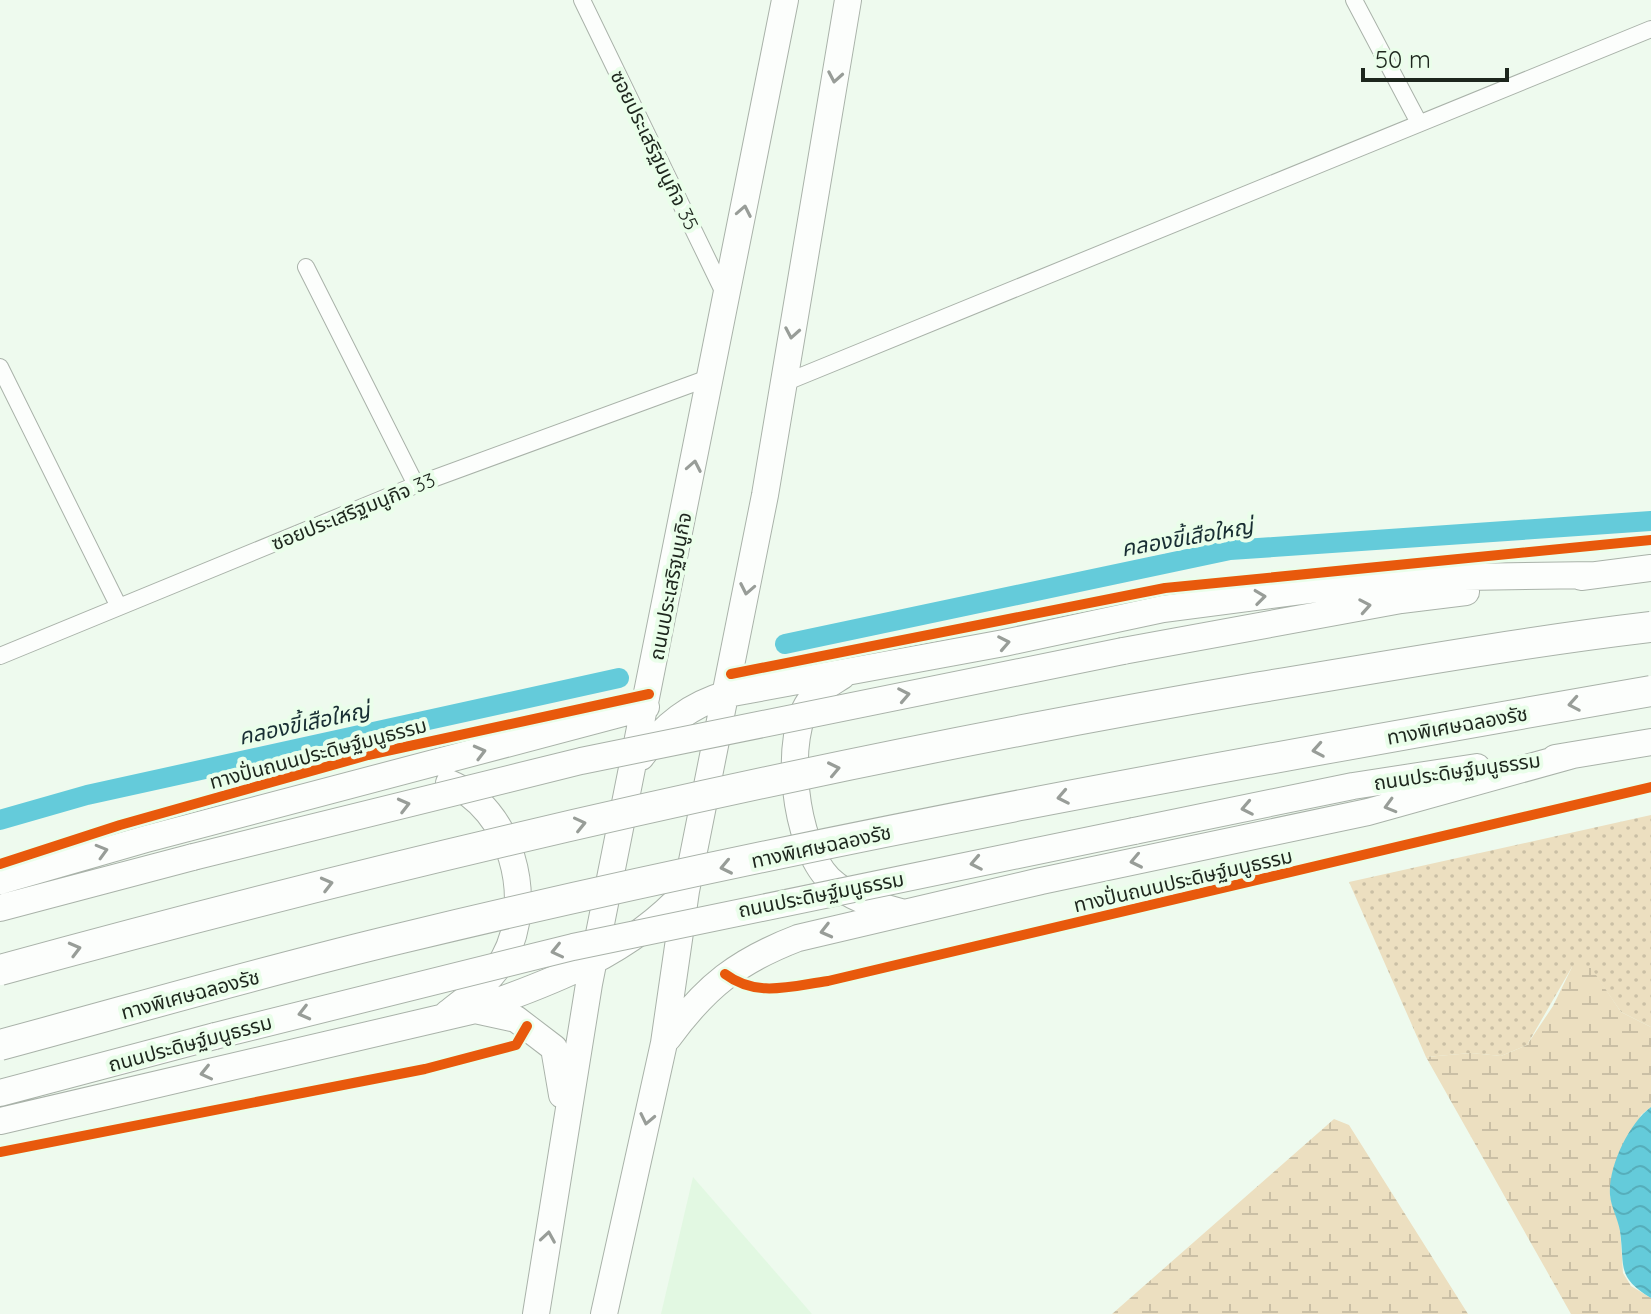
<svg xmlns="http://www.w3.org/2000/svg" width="1651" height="1314" font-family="Quicksand,'Noto Sans Thai',sans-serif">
	<defs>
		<pattern id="grass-dots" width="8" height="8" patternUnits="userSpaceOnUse" patternTransform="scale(2)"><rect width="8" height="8" fill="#ecdfc0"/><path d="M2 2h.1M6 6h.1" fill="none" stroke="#cabfa5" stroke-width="1.8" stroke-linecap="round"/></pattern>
		<pattern id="wetland-marsh" width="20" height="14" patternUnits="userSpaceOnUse" patternTransform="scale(2)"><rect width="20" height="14" fill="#ecdfc0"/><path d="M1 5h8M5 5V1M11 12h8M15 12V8" fill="none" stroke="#cabfa5"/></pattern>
		<pattern id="water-waves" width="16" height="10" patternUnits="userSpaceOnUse" patternTransform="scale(2)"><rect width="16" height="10" fill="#64cbda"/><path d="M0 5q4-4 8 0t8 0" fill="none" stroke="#56aebb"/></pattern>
	</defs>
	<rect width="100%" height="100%" fill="#eefaee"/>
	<path fill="#e2f8e2" d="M693 1177 812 1314H661Z"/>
	<path fill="url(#grass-dots)" d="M1651 815V1027L1621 1012 1590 967H1572L1527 1045 1501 1056 1471 1053 1426 1057 1349 882Z"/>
	<path fill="url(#wetland-marsh)" d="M1590 966 1621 1012 1651 1027V1107L1641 1115 1610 1196 1620 1228 1623 1273 1631 1286 1651 1298V1314H1571L1426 1057 1471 1053 1501 1056 1527 1045 1553 1006 1572 967Z
		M1334 1119 1349 1125 1468 1314H1112Z"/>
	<path fill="url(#water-waves)" d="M1651 1107V1298C1616 1277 1625 1267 1620 1231 1618 1219 1611 1207 1610 1195 1608 1167 1629 1123 1651 1107Z"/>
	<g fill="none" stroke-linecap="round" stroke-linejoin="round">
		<path stroke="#64cbda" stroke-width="20" d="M785 644 1230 550 1651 521
			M0 820 87 795 619 678"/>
		<g stroke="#a9b2a9" stroke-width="18">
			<path id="minor" d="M582 0 725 295
				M1354 0 1418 121
				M306 267 416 485
				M0 367 119 607
				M784 383 1651 29
				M0 656 416 485 711 377"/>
		</g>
		<g stroke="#a9b2a9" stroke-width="28">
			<path id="primary" d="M1581 577 1651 568
				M1123 651 1401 600 1466 592
				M842 676C833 682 820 689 812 698 781 735 795 846 829 879 849 898 874 905 901 912
				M641 757C664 725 690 705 727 694L1004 643 1163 609 1401 578 1596 575
				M1555 758 1651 742
				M1134 831 1353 786 1477 767
				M0 881 146 839 646 707
				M0 908 193 857
				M476 1009C553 982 630 953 686 891
				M447 1014C467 998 491 981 504 958 536 899 511 808 449 783
				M668 1038C706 986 738 961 798 938L1041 881 1368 812 1573 755
				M0 1093 215 1036
				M0 1121 475 1010 516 1019 554 1048 562 1095
				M536 1314 589 984 785 0
				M604 1314 664 1043 686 891 765 495 848 0"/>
		</g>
		<use href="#minor" stroke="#fcfefc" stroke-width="16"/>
		<use href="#primary" stroke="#fcfefc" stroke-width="26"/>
		<g stroke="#a9b2a9" stroke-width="28" stroke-linecap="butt">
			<path id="primary-bridge" d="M193 857 581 761 1123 651
				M215 1036 573 947 1134 831"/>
		</g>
		<g stroke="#a9b2a9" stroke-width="32" stroke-linecap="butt">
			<path id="motorway-bridge" d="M0 970C412 857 828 761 1249 689 1383 667 1516 643 1651 627
				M0 1045C134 1009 267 970 402 938 815 838 1233 764 1651 691"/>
		</g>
		<use href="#primary-bridge" stroke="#fcfefc" stroke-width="26"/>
		<use href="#motorway-bridge" stroke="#fcfefc" stroke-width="30"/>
		<g stroke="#eafeea" stroke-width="15">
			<path id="cycleway" d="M731 674 1165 588 1651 540
				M0 864 120 825 368 755 649 694
				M725 974C757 998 791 986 828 981L1651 787
				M0 1152 425 1069 516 1045 527 1026"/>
		</g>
		<use href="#cycleway" stroke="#e8590c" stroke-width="10"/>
	</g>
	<defs><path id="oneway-chevron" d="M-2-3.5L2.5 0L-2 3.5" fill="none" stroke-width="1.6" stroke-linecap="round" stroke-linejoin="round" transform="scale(2)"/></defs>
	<g stroke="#989d98">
		<use href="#oneway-chevron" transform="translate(835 77) rotate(100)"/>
		<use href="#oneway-chevron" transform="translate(744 211) rotate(-79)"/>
		<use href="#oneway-chevron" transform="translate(792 333) rotate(100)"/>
		<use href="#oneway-chevron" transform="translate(694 466) rotate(-79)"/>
		<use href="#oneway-chevron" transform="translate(747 589) rotate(101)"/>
		<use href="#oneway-chevron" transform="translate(1260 597) rotate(-7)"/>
		<use href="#oneway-chevron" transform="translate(1365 606) rotate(-10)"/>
		<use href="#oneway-chevron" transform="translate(1004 643) rotate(-11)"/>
		<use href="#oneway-chevron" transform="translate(904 695) rotate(-11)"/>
		<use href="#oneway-chevron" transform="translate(1574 704) rotate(170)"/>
		<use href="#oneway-chevron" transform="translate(1318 750) rotate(170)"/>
		<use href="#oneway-chevron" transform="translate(480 752) rotate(-15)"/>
		<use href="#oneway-chevron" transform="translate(834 769) rotate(-12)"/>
		<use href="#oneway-chevron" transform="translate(1063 797) rotate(169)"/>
		<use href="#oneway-chevron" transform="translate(404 805) rotate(-14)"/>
		<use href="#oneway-chevron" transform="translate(1390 806) rotate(164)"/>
		<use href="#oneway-chevron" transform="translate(1247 808) rotate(169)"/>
		<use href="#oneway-chevron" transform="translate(580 824) rotate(-13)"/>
		<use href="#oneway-chevron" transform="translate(102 851) rotate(-16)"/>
		<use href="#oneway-chevron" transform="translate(1136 861) rotate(168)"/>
		<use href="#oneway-chevron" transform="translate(976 863) rotate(169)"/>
		<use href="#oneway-chevron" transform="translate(726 867) rotate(168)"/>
		<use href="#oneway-chevron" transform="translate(327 884) rotate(-14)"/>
		<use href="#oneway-chevron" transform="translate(826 931) rotate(166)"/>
		<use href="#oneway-chevron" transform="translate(75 949) rotate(-15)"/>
		<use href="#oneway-chevron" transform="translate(557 951) rotate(167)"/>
		<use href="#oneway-chevron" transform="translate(304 1013) rotate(166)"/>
		<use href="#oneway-chevron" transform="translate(206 1073) rotate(167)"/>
		<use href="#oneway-chevron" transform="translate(647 1119) rotate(102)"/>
		<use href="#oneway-chevron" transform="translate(548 1237) rotate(-81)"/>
	</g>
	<g text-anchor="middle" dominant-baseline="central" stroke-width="8" stroke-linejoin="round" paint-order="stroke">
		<g font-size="20" fill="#1d261d" stroke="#eafeea">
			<text transform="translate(655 150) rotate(64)">ซอยประเสริฐมนูกิจ 35</text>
			<text transform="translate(353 511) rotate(-22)">ซอยประเสริฐมนูกิจ 33</text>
			<text transform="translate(670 586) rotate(-79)">ถนนประเสริฐมนูกิจ</text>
			<text transform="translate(1457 725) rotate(-10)">ทางพิเศษฉลองรัช</text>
			<text transform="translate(318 753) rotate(-15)">ทางปั่นถนนประดิษฐ์มนูธรรม</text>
			<text transform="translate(1457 771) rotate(-8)">ถนนประดิษฐ์มนูธรรม</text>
			<text transform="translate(821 846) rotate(-12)">ทางพิเศษฉลองรัช</text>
			<text transform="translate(1183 880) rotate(-13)">ทางปั่นถนนประดิษฐ์มนูธรรม</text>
			<text transform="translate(821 894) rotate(-11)">ถนนประดิษฐ์มนูธรรม</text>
			<text transform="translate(190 994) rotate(-15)">ทางพิเศษฉลองรัช</text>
			<text transform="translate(190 1043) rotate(-15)">ถนนประดิษฐ์มนูธรรม</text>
		</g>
		<g font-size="22" font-style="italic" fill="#182e33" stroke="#eafeea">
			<text transform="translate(1187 537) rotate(-10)">คลองขี้เสือใหญ่</text>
			<text transform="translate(304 723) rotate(-12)">คลองขี้เสือใหญ่</text>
		</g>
	</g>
	<path d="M1363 68v12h144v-12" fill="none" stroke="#1d261d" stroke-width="4"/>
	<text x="1375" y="68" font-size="24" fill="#1d261d" stroke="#eafeea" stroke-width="6" paint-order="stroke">50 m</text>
</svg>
